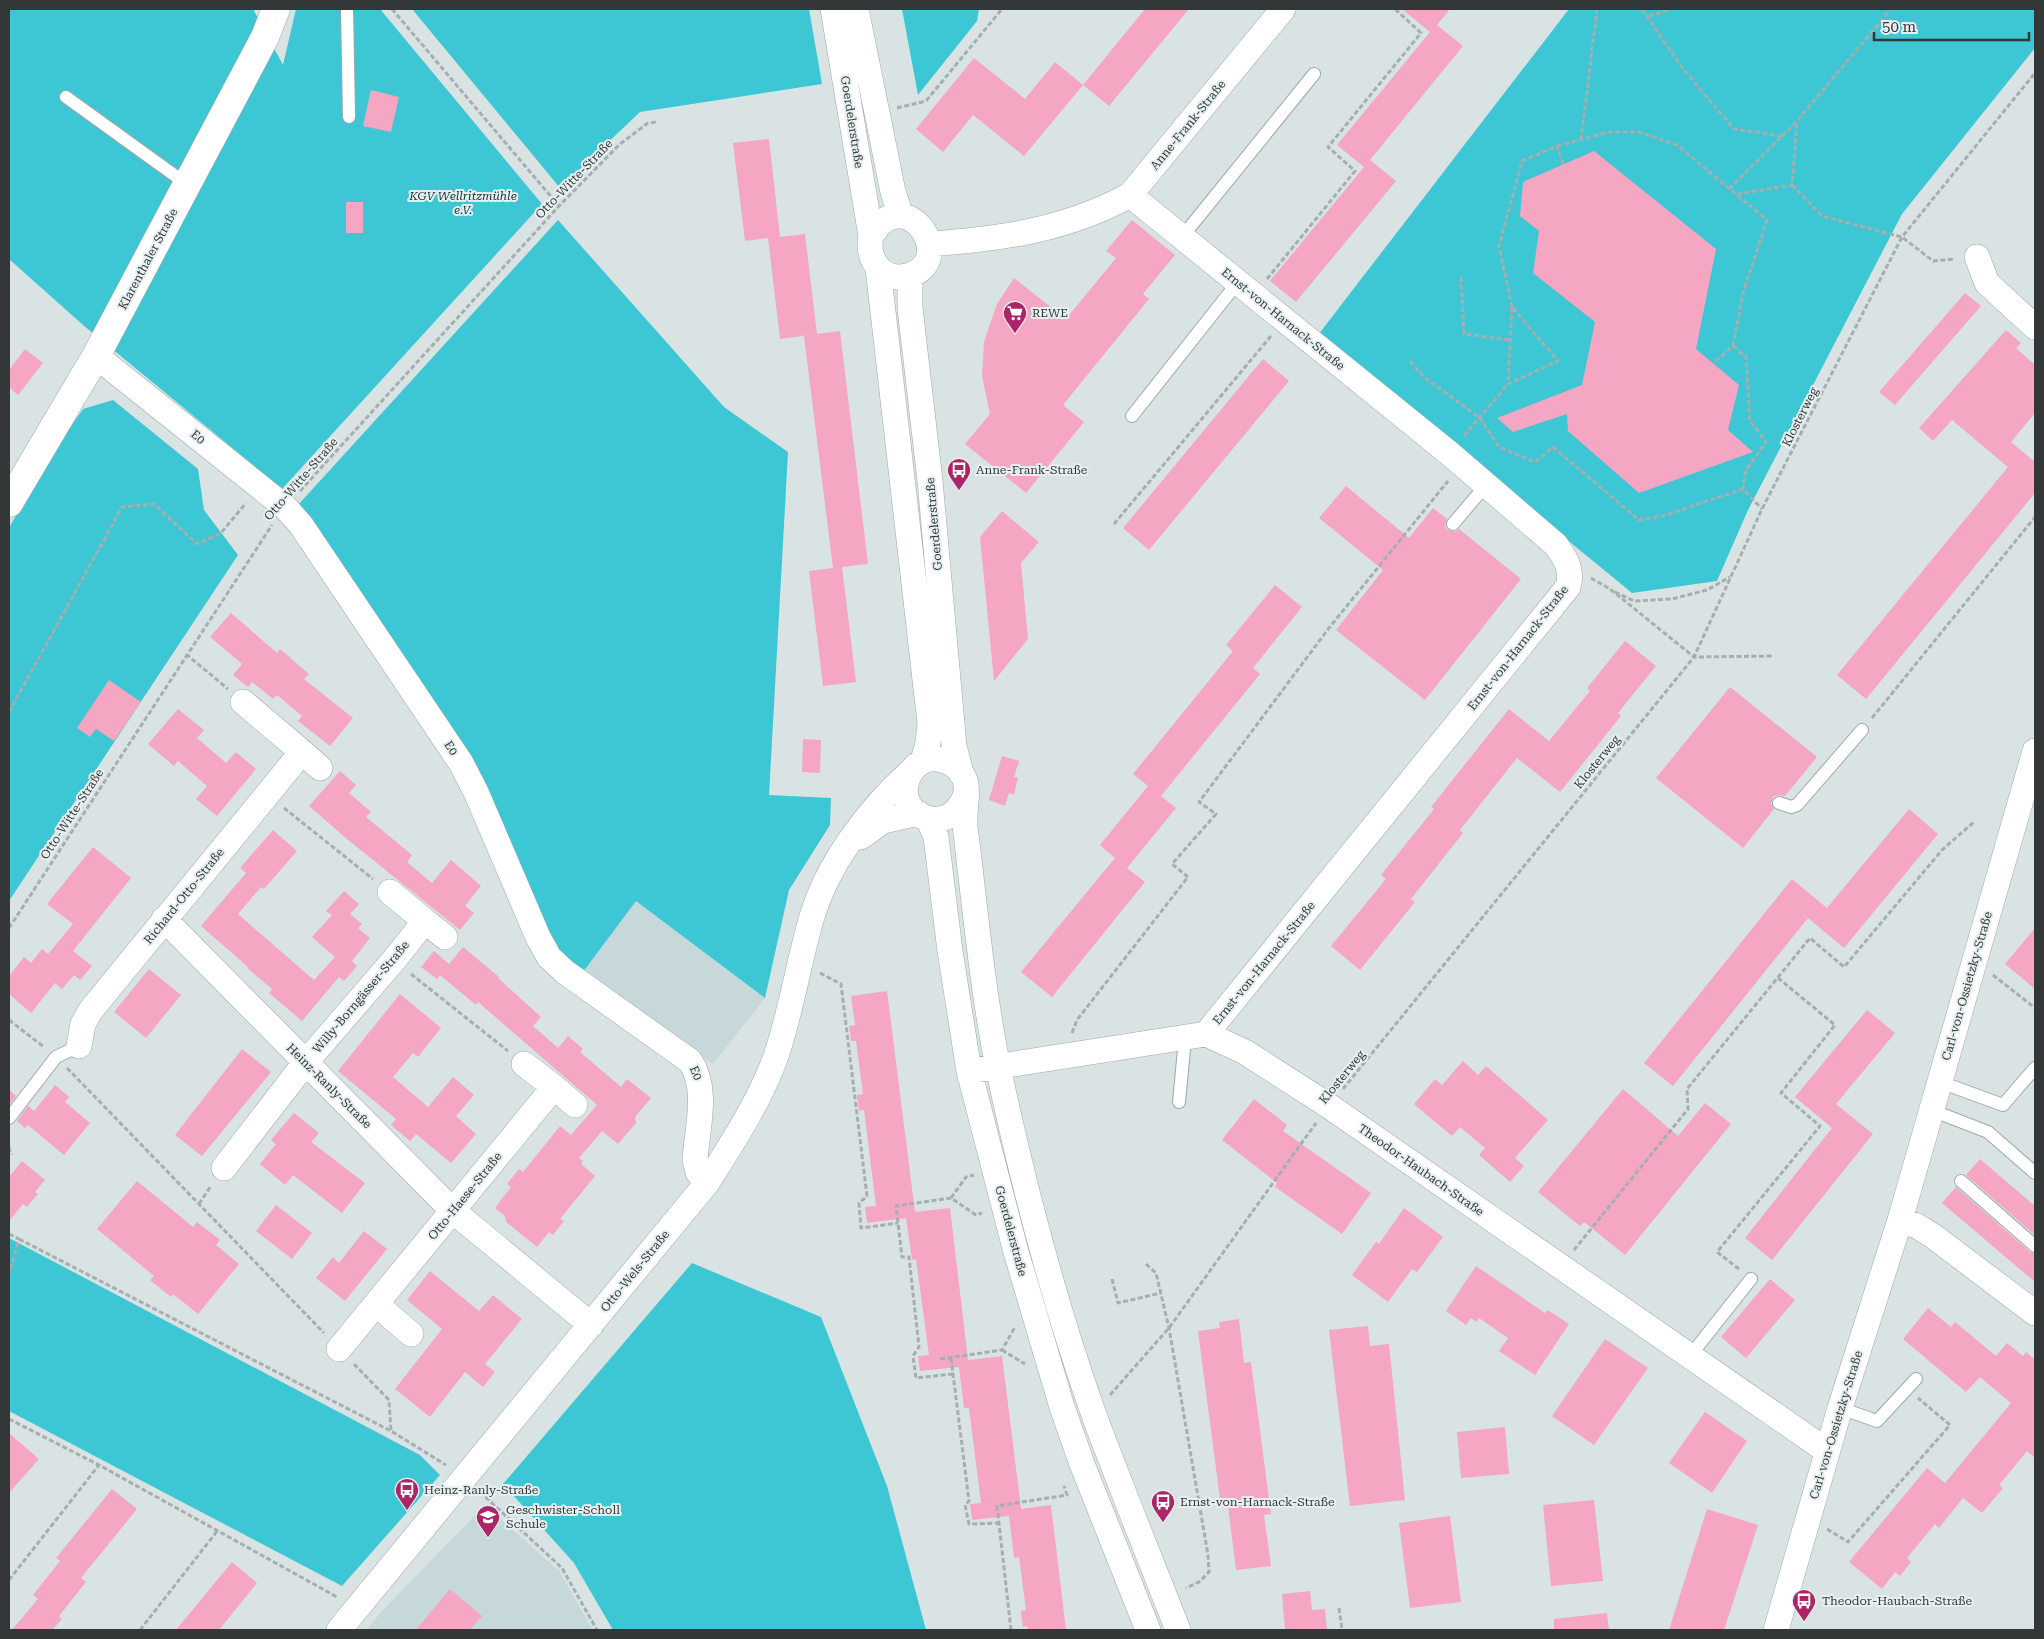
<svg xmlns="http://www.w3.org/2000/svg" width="2044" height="1639" font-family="'Roboto Serif',serif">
	<rect width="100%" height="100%" fill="#dae3e4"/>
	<path fill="#c6d8da" d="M636 900 765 998 713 1064 583 972Z
		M485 1505 559 1571 593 1630H367L381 1612Z"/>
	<path fill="#3dc6d4" d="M9 9H253L283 65 296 9H380L542 204 282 489 83 325 9 259Z
		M412 9H809L822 84 640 112 560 188Z
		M902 9H979L977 21 918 95Z
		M1569 9H2035V48L1902 214 1748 510 1717 581 1632 593 1318 335Z
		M558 220 724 407 788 452 769 795 831 798 830 825 789 890 765 998 636 901 583 972 554 950 476 771 298 505Z
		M113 400 198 469 204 510 238 555 9 901V528L46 462 83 409Z
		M9 1238 420 1455 440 1475 342 1586 9 1411Z
		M692 1263 821 1317 887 1486 926 1630H613L574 1563 503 1484Z"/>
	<path fill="#f4a6c2" d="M1145 9H1189L1109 106 1083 85Z
		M1402 9H1450L1437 25 1463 46 1370 160 1396 181 1296 302 1270 281 1364 167 1337 145 1430 32Z
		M974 58 1025 99 1055 62 1083 85 1024 156 973 115 943 152 916 129Z
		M371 90 399 97 391 132 363 126Z
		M769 139 780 237 805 234 817 334 840 331 868 564 842 567 856 682 823 686 809 571 833 568 804 336 810 335 780 339 768 238 745 241 733 143Z
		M1594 151 1716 249 1696 349 1739 385 1728 430 1753 452 1639 493 1568 431 1567 414 1513 432 1497 418 1582 385 1595 322 1533 273 1539 231 1520 216 1523 182Z
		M346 202H363V233H346Z
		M1132 220 1175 255 1143 294 1149 299 1063 405 1084 422 1026 493 965 444 990 414 982 376 984 342 997 304 1014 278 1066 319 1116 258 1106 251Z
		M1965 293 1981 306 1895 405 1879 392Z
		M2006 330 2021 343 2016 348 2035 365V413L2011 442 2035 462V493L1866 699 1837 675 2008 467 1952 420 1933 441 1919 428Z
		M25 349 43 363 18 395 9 387V370Z
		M1263 359 1289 381 1149 550 1123 528Z
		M1346 486 1409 538 1433 508 1447 519 1445 526 1448 530 1455 532 1459 529 1521 579 1425 700 1336 630 1383 570 1319 518Z
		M1002 511 1039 542 1021 563 1028 639 994 681 980 537Z
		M1275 585 1302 607 1253 668 1260 674 1161 796 1176 808 1127 868 1145 882 1052 997 1021 972 1115 858 1100 845 1148 786 1133 774 1233 651 1226 645Z
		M231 613 277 653 280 649 309 674 304 679 353 718 330 746 298 721 302 716 277 695 273 699 252 682 248 687 233 675 242 664 210 637Z
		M1625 641 1656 666 1618 713 1621 716 1560 792 1517 758 1460 830 1463 833 1411 899 1415 902 1360 970 1331 946 1386 879 1381 875 1434 809 1431 807 1509 709 1549 741 1590 691 1587 688Z
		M109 680 141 702 114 741 96 729 90 737 77 728Z
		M1730 687 1817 757 1785 796 1778 795 1773 797 1771 804 1774 809 1743 848 1656 778Z
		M178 709 204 730 197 738 226 763 236 752 256 769 217 816 196 799 207 786 178 761 174 766 148 744Z
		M803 739 821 740 820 773 802 772Z
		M1002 756 1019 761 1014 777 1018 778 1014 795 1009 793 1005 806 989 800Z
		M340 771 356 785 349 793 371 812 366 817 412 855 407 862 432 883 451 860 481 886 465 906 474 913 460 930 347 839 309 806Z
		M1909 809 1938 834 1844 948 1808 918 1673 1086 1644 1063 1792 879 1827 908Z
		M273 830 297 851 264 889 261 887 238 914 314 980 335 957 312 937 332 915 326 911 344 891 359 904 350 914 362 924 358 928 370 938 352 961 357 966 344 981 339 977 302 1021 269 993 272 989 247 968 248 967 201 926 246 873 240 868Z
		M93 847 131 878 73 951 92 966 80 980 74 975 62 989 55 983 31 1013 9 994V976L24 957 31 963 42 949 48 954 73 924 47 904Z
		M2035 928V989L2005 964Z
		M463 947 499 977 498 978 541 1017 533 1026 558 1048 568 1036 583 1049 580 1052 621 1087 627 1079 651 1098 635 1117 636 1123 618 1144 602 1131 579 1158 583 1161 581 1164 595 1176 560 1219 564 1221 553 1235 549 1232 537 1247 506 1222 505 1216 495 1208 511 1187 507 1184 519 1169 523 1172 560 1126 571 1135 597 1105 478 1002 476 1005 440 975Z
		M434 951 449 964 437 979 421 967Z
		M149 969 181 995 146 1038 114 1012Z
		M887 991 915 1212 950 1208 968 1360 1002 1356 1021 1509 1051 1505 1066 1630H1028L1027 1626 1023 1627 1021 1611 1026 1610 1019 1557 1014 1558 1009 1516 972 1520 970 1504 981 1503 969 1408H964L959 1367 920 1371 918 1356 929 1355 916 1259 912 1260 906 1218 867 1223 865 1207 876 1206 864 1110 859 1111 857 1095 863 1094 856 1041H851L849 1026 855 1025 851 996Z
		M400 994 441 1028 418 1057 413 1053 393 1077 428 1107 453 1077 474 1095 456 1116 476 1134 451 1163 416 1134 410 1141 391 1125 396 1119 338 1071Z
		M1867 1010 1895 1033 1836 1104 1873 1134 1772 1260 1745 1238 1832 1128 1795 1097Z
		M242 1049 271 1072 202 1156 175 1135Z
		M1463 1061 1478 1075 1486 1066 1548 1120 1515 1158 1524 1166 1510 1182 1479 1155 1485 1148 1460 1127 1452 1136 1414 1104 1435 1079 1442 1085Z
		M55 1085 69 1097 65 1102 90 1123 64 1155 28 1125 25 1128 17 1121 28 1106 34 1111Z
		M1623 1089 1678 1136 1705 1103 1731 1124 1625 1255 1584 1222 1580 1226 1538 1192Z
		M9 1090 16 1096 9 1105Z
		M1254 1099 1287 1125 1283 1131 1371 1193 1342 1234 1275 1187 1277 1183 1222 1140Z
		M294 1113 319 1133 311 1142 365 1183 342 1213 293 1175 285 1185 260 1164 276 1144 271 1140Z
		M1980 1159 2035 1206V1235L1966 1175Z
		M22 1161 45 1180 35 1192 38 1194 27 1207 23 1204 9 1221V1177Z
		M137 1181 193 1227 197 1222 220 1240 216 1245 239 1264 198 1314 173 1294 171 1297 150 1280 154 1276 97 1229Z
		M1956 1187 2030 1252 2035 1254V1282L1942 1203Z
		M276 1205 312 1233 292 1259 256 1231Z
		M1404 1208 1443 1237 1417 1272 1412 1269 1388 1302 1352 1275 1376 1242 1379 1244Z
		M364 1231 387 1249 345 1301 316 1278 333 1257 339 1263Z
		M1476 1266 1545 1313 1548 1310 1569 1324 1535 1375 1499 1351 1508 1338 1479 1318 1476 1322 1471 1318 1466 1325 1446 1311Z
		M430 1271 479 1311 493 1295 522 1319 485 1364 495 1372 483 1387 465 1372 430 1417 395 1389 442 1329 407 1300Z
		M1770 1279 1795 1300 1746 1358 1721 1337Z
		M1928 1308 1951 1327 1955 1322 1996 1356 2007 1343 2023 1356 2026 1352 2035 1360V1458L2027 1451 1999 1485 2003 1488 1982 1513 1963 1498 1939 1528 1935 1524 1907 1558 1911 1562 1900 1576 1895 1572 1882 1589 1849 1562 1927 1468 1945 1483 2011 1403 1980 1377 1966 1392 1903 1339Z
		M1239 1319 1244 1363 1251 1362 1271 1514 1264 1515 1271 1566 1236 1570 1227 1498 1220 1499 1198 1331 1220 1328 1219 1322Z
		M1368 1326 1370 1346 1389 1344 1405 1500 1350 1506 1329 1330Z
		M1605 1339 1648 1368 1594 1445 1552 1416Z
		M1705 1412 1747 1441 1712 1493 1669 1463Z
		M1505 1427 1509 1474 1461 1478 1457 1432Z
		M9 1433 39 1459 9 1493Z
		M112 1489 137 1509 81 1578 86 1582 59 1616 62 1619 52 1630H12L38 1599 33 1595 60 1561 56 1558Z
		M1594 1500 1603 1581 1551 1586 1543 1505Z
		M1707 1509 1758 1525 1724 1630H1669Z
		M1450 1516 1461 1602 1410 1608 1399 1523Z
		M232 1562 257 1583 219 1630H176Z
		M450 1589 482 1616 470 1630H416Z
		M1310 1591 1312 1610 1325 1609 1327 1630H1285L1282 1594Z
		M1607 1613 1609 1630H1554V1619Z"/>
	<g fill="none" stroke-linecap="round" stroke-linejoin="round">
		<g stroke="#9ea7a8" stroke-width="14">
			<path id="service" d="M347 9 349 117
				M66 97 188 185
				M1182 237 1314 74
				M1132 416 1238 282
				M1453 524 1486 485
				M1779 803 1791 807 1797 805 1862 730
				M1940 1082 2003 1105 2035 1068
				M1179 1102 1185 1039
				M1931 1110 1988 1132 2035 1173
				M9 1118 56 1057 79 1046
				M1961 1181 2035 1246
				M1690 1356 1751 1279
				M1840 1408 1877 1421 1916 1379"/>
		</g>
		<g stroke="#9ea7a8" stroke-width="26">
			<path id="minor" d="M833 9 871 236C866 258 881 282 907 276 961 262 905 178 871 236
				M856 9 893 192 901 216
				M1130 195 1449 453 1556 545C1566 559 1573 570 1568 587L1206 1034
				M929 244C1001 239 1066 230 1130 195L1283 9
				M1977 257 1987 283 2035 327
				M878 268 930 723 928 743 923 761
				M910 275V308L930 481 954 746 961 773
				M96 356 285 507 301 525 461 763 476 792 538 937 549 957 565 972 690 1061C709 1089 697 1128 695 1160L698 1172 707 1183
				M302 752 320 768
				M966 793C961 811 945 824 926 818 886 805 910 742 950 763 958 767 964 775 966 784 968 797 964 812 965 826 975 906 982 988 998 1067 1023 1184 1054 1303 1094 1415 1121 1488 1150 1558 1178 1630
				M928 818 936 837 950 951 969 1071 1016 1252 1062 1407 1082 1464 1148 1630
				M861 837 883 821 918 813
				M164 919 453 1211 591 1325
				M425 921 445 937
				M79 1046 83 1024 91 1010 302 752 243 702
				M969 1071 1206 1034 1245 1052 1329 1106 1827 1451
				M554 1087 575 1105
				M224 1168 305 1063 394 960 425 921 390 892
				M1900 1220 1917 1226 1933 1236 2035 1313
				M376 1304 411 1334
				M339 1349 554 1087 524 1064
				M339 1630 707 1183C732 1143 760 1101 776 1056 791 1012 798 965 811 920 826 866 868 810 909 773
				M1776 1630 1840 1408 1900 1220 2035 751"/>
		</g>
		<g stroke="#9ea7a8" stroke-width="29">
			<path id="secondary" d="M9 503 96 356 265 37 276 9"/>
		</g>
		<path stroke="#a6aeaf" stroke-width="3" stroke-dasharray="5 2.5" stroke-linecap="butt" d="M392 9 559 206
			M1642 9 1684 70 1734 129 1782 136
			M1649 16 1671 9
			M897 108 926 101 1002 9
			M1581 140 1597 9
			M1557 146 1609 132H1639L1677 145 1767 220 1743 293 1733 346 1713 363
			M1792 185 1822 216 1902 237 1933 261 1955 259
			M1729 189 1797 121 1891 9
			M1737 194 1792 185 1797 122
			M1461 277 1464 334 1510 340
			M1267 279 1355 171 1328 147 1421 33 1395 9
			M1512 307 1499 246 1522 161 1557 146 1563 164
			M1733 346 1746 357 1750 421 1766 442 1746 470 1743 489
			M1410 361 1424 377 1480 418 1499 447 1535 462 1553 447 1639 520 1663 516 1743 489 1762 509
			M1464 436 1508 384 1558 361 1512 307 1508 384
			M300 491 559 206 620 144 648 123 657 122
			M1114 524 1271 336
			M1591 578 1610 589 1694 657 1774 656
			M1615 592 1634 601 1672 599 1707 590 1730 577
			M186 654 228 689
			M9 712 122 507 154 504 197 544 221 533 246 503
			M1872 718 2035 517
			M284 808 373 879
			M9 928 272 525
			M820 973 841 984 867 1196 859 1203 861 1228 898 1223
			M411 974 508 1051
			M1993 975 2035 1008
			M9 1020 44 1047
			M1072 1033 1077 1020 1188 877 1172 864 1216 814 1199 802 1329 628 1448 481
			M67 1068 324 1333
			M1343 1089 1694 657 1762 509 1902 237 2035 73
			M9 1147 11 1155
			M951 1198 966 1177 974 1175
			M199 1204 211 1186
			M9 1234 19 1239 9 1274
			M19 1239 391 1431
			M1574 1250 1688 1109 1687 1089 1810 938 1844 967 1942 850 1975 821
			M1146 1264 1156 1273 1169 1328 1208 1555 1209 1572 1199 1582 1186 1588
			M1739 1269 1717 1252 1820 1126 1781 1093 1835 1025 1778 978
			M1112 1279 1118 1303 1161 1293
			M1002 1350 1025 1364
			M951 1358 969 1501 965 1505 969 1524 999 1523
			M940 1359 1002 1350 1015 1327
			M354 1364 389 1400 391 1431 446 1465
			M953 1374 916 1378 913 1356 919 1347 909 1257H902L896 1206 951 1198 976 1215 982 1213
			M1110 1395 1169 1328 1316 1123
			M9 1419 99 1465 337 1597
			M480 1492 562 1568 597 1630
			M1827 1529 1848 1542 1950 1425 1918 1398
			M9 1580 99 1465
			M1339 1608 1342 1630
			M140 1630 218 1530
			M1011 1630 997 1506 1067 1495 1064 1486"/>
		<use href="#service" stroke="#fff" stroke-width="12"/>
		<use href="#minor" stroke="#fff" stroke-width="25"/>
		<use href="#secondary" stroke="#fff" stroke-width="28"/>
	</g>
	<defs>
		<g id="supermarket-pin" transform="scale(1.25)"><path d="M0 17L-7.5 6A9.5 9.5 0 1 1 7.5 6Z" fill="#ad2467" stroke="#e7f0f1"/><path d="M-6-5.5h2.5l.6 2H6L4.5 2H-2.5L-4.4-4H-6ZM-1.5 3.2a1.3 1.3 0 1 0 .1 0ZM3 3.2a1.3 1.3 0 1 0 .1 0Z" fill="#fff"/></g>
		<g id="bus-pin" transform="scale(1.25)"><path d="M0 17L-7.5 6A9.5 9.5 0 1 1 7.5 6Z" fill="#ad2467" stroke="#e7f0f1"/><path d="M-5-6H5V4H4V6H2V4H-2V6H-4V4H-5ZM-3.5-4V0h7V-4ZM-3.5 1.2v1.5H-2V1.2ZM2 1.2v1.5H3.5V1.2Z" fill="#fff"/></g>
		<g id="school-pin" transform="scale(1.25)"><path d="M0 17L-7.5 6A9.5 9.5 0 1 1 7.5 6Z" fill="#ad2467" stroke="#e7f0f1"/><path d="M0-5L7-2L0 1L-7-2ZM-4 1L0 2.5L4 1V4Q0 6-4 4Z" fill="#fff"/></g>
	</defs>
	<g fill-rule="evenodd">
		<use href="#supermarket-pin" x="1015" y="313"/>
		<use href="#bus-pin" x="959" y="470"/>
		<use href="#bus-pin" x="407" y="1490"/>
		<use href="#bus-pin" x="1163" y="1502"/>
		<use href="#school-pin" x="488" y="1517"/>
		<use href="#bus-pin" x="1804" y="1601"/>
	</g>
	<g text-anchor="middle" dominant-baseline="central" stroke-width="4" stroke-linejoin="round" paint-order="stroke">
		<g font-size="12" fill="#343738" stroke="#e7f0f1">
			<text transform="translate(852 122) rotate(81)">Goerdelerstraße</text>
			<text transform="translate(1188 125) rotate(-51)">Anne-Frank-Straße</text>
			<text transform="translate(574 179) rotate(-46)">Otto-Witte-Straße</text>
			<text transform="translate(148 259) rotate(-62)">Klarenthaler Straße</text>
			<text transform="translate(1283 319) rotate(39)">Ernst-von-Harnack-Straße</text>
			<text transform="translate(1800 417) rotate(-63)">Klosterweg</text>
			<text transform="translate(198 437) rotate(39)">E0</text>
			<text transform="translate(301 479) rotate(-49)">Otto-Witte-Straße</text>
			<text transform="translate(934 524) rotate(-95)">Goerdelerstraße</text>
			<text transform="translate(1518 648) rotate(-52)">Ernst-von-Harnack-Straße</text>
			<text transform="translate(451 748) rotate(56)">E0</text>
			<text transform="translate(1597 762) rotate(-51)">Klosterweg</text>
			<text transform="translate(72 814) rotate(-57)">Otto-Witte-Straße</text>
			<text transform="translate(184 896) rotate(-51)">Richard-Otto-Straße</text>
			<text transform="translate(1264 963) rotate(-51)">Ernst-von-Harnack-Straße</text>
			<text transform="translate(1967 986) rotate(-74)">Carl-von-Ossietzky-Straße</text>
			<text transform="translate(361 997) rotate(-50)">Willy-Borngässer-Straße</text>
			<text transform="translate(696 1073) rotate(67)">E0</text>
			<text transform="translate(1342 1077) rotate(-51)">Klosterweg</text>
			<text transform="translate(329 1086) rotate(45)">Heinz-Ranly-Straße</text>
			<text transform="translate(1421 1170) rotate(35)">Theodor-Haubach-Straße</text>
			<text transform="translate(465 1196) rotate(-51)">Otto-Haese-Straße</text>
			<text transform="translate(1011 1231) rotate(75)">Goerdelerstraße</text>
			<text transform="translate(635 1271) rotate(-51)">Otto-Wels-Straße</text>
			<text transform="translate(1836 1425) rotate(-73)">Carl-von-Ossietzky-Straße</text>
		</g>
		<g font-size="12" font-style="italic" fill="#172f32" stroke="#e7f0f1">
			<text x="463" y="196">KGV Wellritzmühle<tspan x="463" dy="14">e.V.</tspan></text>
		</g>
		<g font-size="12" fill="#343738" stroke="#e7f0f1" text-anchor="start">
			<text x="1032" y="313">REWE</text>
			<text x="976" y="470">Anne-Frank-Straße</text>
			<text x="424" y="1490">Heinz-Ranly-Straße</text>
			<text x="1180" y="1502">Ernst-von-Harnack-Straße</text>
			<text x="506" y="1510">Geschwister-Scholl<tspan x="506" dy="14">Schule</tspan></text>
			<text x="1822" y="1601">Theodor-Haubach-Straße</text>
		</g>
	</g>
	<rect width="2044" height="1639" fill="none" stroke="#343738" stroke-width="20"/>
	<path d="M1874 32v8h155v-8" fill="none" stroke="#343738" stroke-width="2.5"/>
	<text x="1882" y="32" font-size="15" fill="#343738" stroke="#e7f0f1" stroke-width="4" paint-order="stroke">50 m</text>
</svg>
